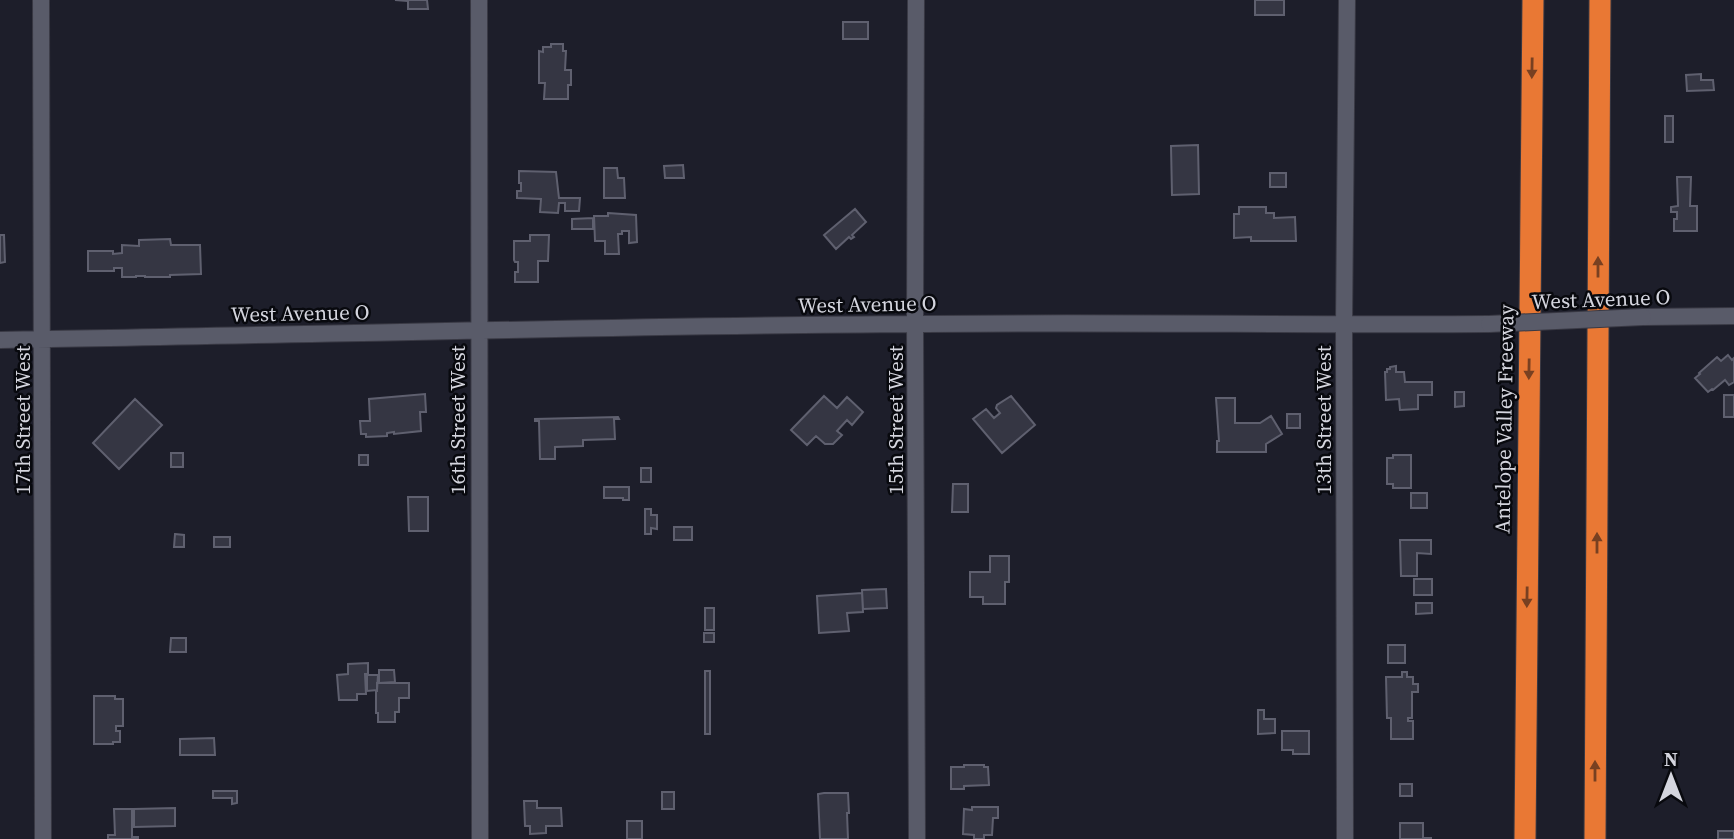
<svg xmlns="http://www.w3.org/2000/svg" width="1734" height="839" font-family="'Source Serif 4',serif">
	<rect width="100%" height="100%" fill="#1d1e2a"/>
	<path fill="#353643" stroke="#5f606f" stroke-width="2" d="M395 0H427L428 9H408V1Z
		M1255 0H1284V15H1255Z
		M843 22H868V39H843Z
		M551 44H563V51H566L565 70H571V85H568V99H544L545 83H539V51L543 52V47H551Z
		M1701 74V80H1713L1714 90 1687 91 1686 75Z
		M1665 116H1673V142H1665Z
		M1198 145 1199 194 1172 195 1171 146Z
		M683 165 684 178H665L664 166Z
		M604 168H617L618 178H624L625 198H604Z
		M519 171 556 172 559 198H580L579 211H565V203H559L558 213 540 212 541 199 517 198V191H521V183H519Z
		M1270 173H1286V187H1270Z
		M1677 177H1691L1690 206H1697V231H1674V219H1677V212H1671V207L1678 206Z
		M1239 207H1266V213H1274V218L1295 217 1296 241H1251V237L1234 238V214H1239Z
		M855 209 866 222 852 235 854 237 851 239 849 237 836 249 824 235Z
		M608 213 636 215 637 242 629 243V231H622V234H618L619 254H605V241H595L594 216H608Z
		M593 218V229H572V219Z
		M0 235H4L5 262 0 263Z
		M530 235H549L548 261H538V282H515V272H518V262H515L514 260V241H530Z
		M170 239 171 245H200L201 274 170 275V277H145V276H136V277H122V268H114V271H88V251H113V254L122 253V245L139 246V240Z
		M1728 355 1732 360 1734 358V382L1729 385 1725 380 1713 390 1712 389 1708 392 1695 378 1700 374 1699 373 1717 357 1721 361Z
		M1396 366V372H1404L1405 382H1432V395H1418V409L1400 410 1399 399 1386 400 1385 372H1387V369H1390V367Z
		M1455 392H1464V406L1455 407Z
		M425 394 426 412H420L421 431 394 434V432L387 433V436L366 437V434H361L360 421H370L369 399Z
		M1724 395H1734V417H1724Z
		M824 396 837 408 847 397 863 412 852 425 847 420 837 431 842 435 833 444H825L816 436 807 445 791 430Z
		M1011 396 1035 425 1002 453 973 419 986 409 994 418 1000 413 996 408 997 405Z
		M1216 398H1235V423H1260L1271 416 1282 434 1266 444V452H1217V441H1219Z
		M135 399 162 425 119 469 93 443Z
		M1287 414H1300V428H1287Z
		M618 417 619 419H614L615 439 583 440V446L555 447V459H540L539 421H535V419Z
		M171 453H183V467H171Z
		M359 455H368V465H359Z
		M1393 455H1411V488H1393V484H1387V458H1393Z
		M641 468H651V482H641Z
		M953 484H968V512H952Z
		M604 487H629V500H623V498H604Z
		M1411 493H1427V508H1411Z
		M408 497H428V531H409Z
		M645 509H651V515H657V529L651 528V534H645Z
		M674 527H692V540H674Z
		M175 534 184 535V547H174Z
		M214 537H230V547H214Z
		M1400 540H1431V554L1417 553V576H1401Z
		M990 556H1009V582H1005V604H983V597H970V572H990Z
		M1414 579H1432V595H1414Z
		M886 589 887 608 863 609 862 590Z
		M862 593 863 612 847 613 849 631 819 633 817 596Z
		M1416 603H1432V613L1416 614Z
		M705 608H714V630H705Z
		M704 633H714V642H704Z
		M171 638H186V652H170Z
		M1388 645H1405V663H1388Z
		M368 663V674H365L366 694H357V700H339L337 675 348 674V664Z
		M379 670H394L395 682 379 683Z
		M705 671H710V734H705Z
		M1402 672H1407V677H1413V684H1418V692H1412V718H1408V721H1413V739H1391V718H1387L1386 677H1402Z
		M367 675H378L377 690 367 691Z
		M377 683H409V698H399V712H395V722H378V713H376V691H377Z
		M94 696H115V699H123V726H116V731H120V742H113V744H94Z
		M1258 710H1264V719H1275V733L1258 734Z
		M1282 731H1309V754H1293V750H1282Z
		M214 738 215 755H180V739Z
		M964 765H984V767H988L989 785 964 786V789H951V767H964Z
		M1400 784H1412V796H1400Z
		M213 791H237V803L232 804V798H213Z
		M662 792H674V809H662Z
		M824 793H848L849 813H847L848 839H820L818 794Z
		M524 801H537V808H561L562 826H546V833L530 834V826H525Z
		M972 807H998V818H993L992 835H984V839H974V835L963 834 964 809 972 810Z
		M175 808V826L134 827V809Z
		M114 809H132V837H138V839H108V835H115Z
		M627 821H642V839H627Z
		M1400 823H1423V838H1431V839H1400Z
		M1718 831H1734V839H1718Z"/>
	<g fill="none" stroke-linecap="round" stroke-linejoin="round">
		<g stroke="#393944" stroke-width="18">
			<path id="minor" d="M41 0 43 839
				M479 0 480 839
				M916 0 915 324 917 839
				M1643 317 1734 316
				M0 340C304 335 608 326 913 324 1105 322 1297 325 1489 324
				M1345 839 1344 325 1347 0"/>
		</g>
		<g stroke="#393944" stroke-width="23">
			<path id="highway" d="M1525 839 1533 0
				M1595 839 1600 0"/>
		</g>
		<use href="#minor" stroke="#595b69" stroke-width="16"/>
		<use href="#highway" stroke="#e97834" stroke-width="21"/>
		<g stroke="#393944" stroke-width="18" stroke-linecap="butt">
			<path id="minor-bridge" d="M1489 324 1643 317"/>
		</g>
		<use href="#minor-bridge" stroke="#595b69" stroke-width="16"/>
	</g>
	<defs><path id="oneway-solid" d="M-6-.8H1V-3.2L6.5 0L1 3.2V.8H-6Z" transform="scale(1.75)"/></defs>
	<g fill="#784021">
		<use href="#oneway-solid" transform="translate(1532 68) rotate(91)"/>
		<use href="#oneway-solid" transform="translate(1598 267) rotate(-90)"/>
		<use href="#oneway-solid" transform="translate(1529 369) rotate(91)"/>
		<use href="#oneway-solid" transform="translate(1597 543) rotate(-90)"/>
		<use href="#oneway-solid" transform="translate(1527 597) rotate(91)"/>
		<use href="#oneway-solid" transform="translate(1595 771) rotate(-90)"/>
	</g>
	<g text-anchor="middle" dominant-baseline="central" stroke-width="5" stroke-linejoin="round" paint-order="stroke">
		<g font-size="21" fill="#d4d5de" stroke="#08090e">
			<text transform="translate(1601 299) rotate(-2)">West Avenue O</text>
			<text transform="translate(867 304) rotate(-1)">West Avenue O</text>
			<text transform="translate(300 313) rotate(-1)">West Avenue O</text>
			<text transform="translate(1504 419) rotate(-89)">Antelope Valley Freeway</text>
			<text transform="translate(22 420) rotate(-90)">17th Street West</text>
			<text transform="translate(457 420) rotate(-90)">16th Street West</text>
			<text transform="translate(895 420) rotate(-90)">15th Street West</text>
			<text transform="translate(1323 420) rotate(-90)">13th Street West</text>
		</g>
	</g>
	<g transform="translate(1671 776)" stroke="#08090e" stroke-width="5" paint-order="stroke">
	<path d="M0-5L12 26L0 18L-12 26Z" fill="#d4d5de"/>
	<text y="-10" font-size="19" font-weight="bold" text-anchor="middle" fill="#d4d5de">N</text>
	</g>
</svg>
